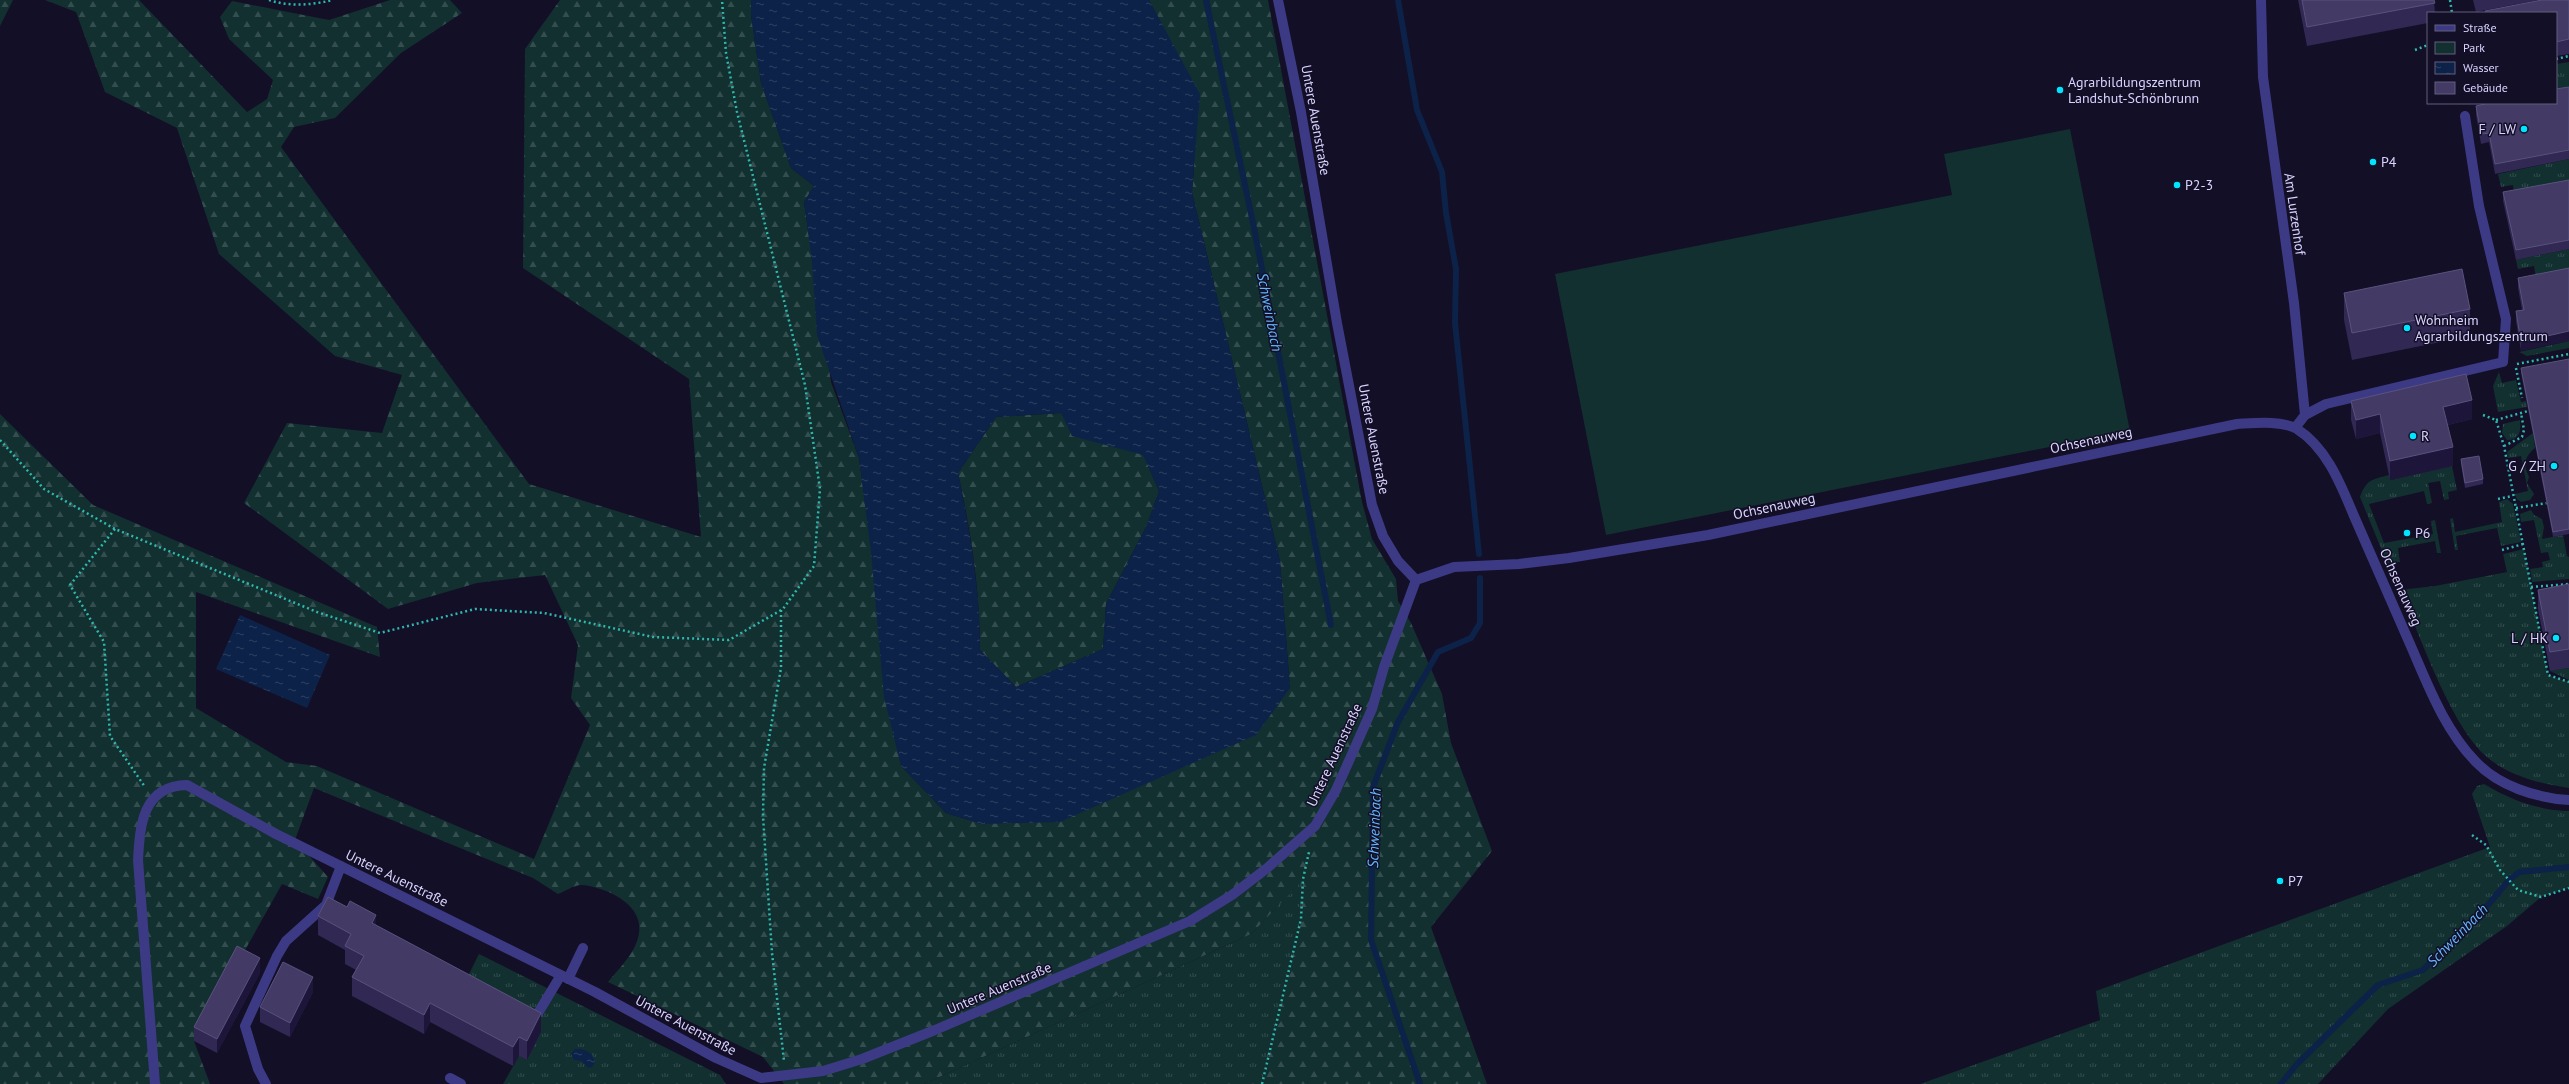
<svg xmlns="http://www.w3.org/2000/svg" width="2569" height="1084" font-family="'PT Sans',sans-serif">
	<defs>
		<pattern id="grass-tufts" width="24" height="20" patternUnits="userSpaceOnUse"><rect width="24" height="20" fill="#12302f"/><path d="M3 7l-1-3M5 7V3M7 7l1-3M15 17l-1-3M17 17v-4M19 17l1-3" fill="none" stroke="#344d4e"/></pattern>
		<pattern id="forest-firs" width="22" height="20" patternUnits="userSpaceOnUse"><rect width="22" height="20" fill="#12302f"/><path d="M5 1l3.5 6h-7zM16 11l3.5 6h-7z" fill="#344d4e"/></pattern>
		<pattern id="water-ripples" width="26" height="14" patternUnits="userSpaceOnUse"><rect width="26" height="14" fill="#0c2248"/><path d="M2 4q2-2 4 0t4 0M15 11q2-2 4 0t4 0" fill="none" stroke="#2f4163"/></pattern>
	</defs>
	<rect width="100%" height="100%" fill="#130f26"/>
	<path fill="url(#grass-tufts)" d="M2569 62V96L2556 99V64Z
		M2569 159V189L2515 199 2513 185 2501 187 2498 174Z
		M2569 249V278H2536L2534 266 2518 269 2516 260Z
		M2569 341V348L2527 356 2519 352Z
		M2499 372 2502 383 2516 380 2521 402 2526 401 2527 407 2498 412 2493 386Z
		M2520 420C2521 431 2520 440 2507 440L2502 433 2503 424Z
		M2533 433 2535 448C2524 457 2523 465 2529 477L2527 483 2534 494 2530 500 2521 502 2517 499 2515 494 2528 491 2521 456 2508 458 2507 452Z
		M2452 466 2457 490 2448 492 2449 499 2444 500 2440 481 2428 483 2432 503 2427 504 2424 491 2369 504 2384 543 2433 534 2431 521 2435 520 2441 553H2437L2435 541 2398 548 2400 562 2387 563 2360 497C2367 479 2371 480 2389 475L2391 480Z
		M2507 499 2513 504 2521 542 2501 546 2497 528 2456 536 2458 550H2455L2450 519 2453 518 2455 532 2502 522 2499 502Z
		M2531 510 2534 515 2542 519 2544 527 2542 539 2563 535 2567 556 2569 557V579L2532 582 2530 569 2543 567 2542 562 2550 560 2548 552 2541 553 2534 520 2521 522 2520 514Z
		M2524 549 2548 675 2569 682V788C2541 784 2509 776 2487 757 2451 727 2420 635 2400 590L2435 586 2507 572 2503 554Z
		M2569 668V680L2550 671Z
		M2484 784C2511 800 2537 810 2569 811V888L2541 897 2507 926 2388 1009 2318 1084H1920L2100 1020 2096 991 2490 847 2472 794 2477 786Z
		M1303 879 1301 919 1262 1084H924L1251 934Z
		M479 954 720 1075 726 1084H503L519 1056 527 1060 468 976Z"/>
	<path fill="url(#forest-firs)" d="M0 0H13L0 26Z
		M45 0H139L247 112 267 99 273 80 229 39 220 17 232 1 329 20 390 0H450L462 13 401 53 335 118 294 127 281 147 529 484 701 537 689 379 523 268 525 49 560 0H751V15L761 83 791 168 814 186 804 202 831 382 859 458 901 766 946 813 982 824 1290 688 1280 561 1192 192 1194 168 1167 34 1149 0H1268L1362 502 1372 539 1396 579 1398 601 1411 623 1442 694 1451 743 1492 851 1431 927 1487 1084H1262L1301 919 1303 880 1251 934 924 1084H784L763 1057 608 982C621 966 642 947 639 924 636 900 601 886 581 885 574 885 564 892 558 894L533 878 314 788 295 840 328 877 318 899 282 884 194 1041 210 1084H0V414L93 505 377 627 380 657 196 592V708L286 762 317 766 534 859 590 725 571 698 578 645 545 575 477 583 388 609 244 503 287 423 382 433 402 375 335 356 219 254 177 128 105 92 76 12Z
		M1061 413 1111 446 1143 454 1159 491 1147 525 1106 604 1103 649 1016 687 980 650C980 590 971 532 958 473L996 417Z"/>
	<path fill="#12302f" d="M2070 129 2130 431 1606 535 1555 274 1952 195 1944 154Z"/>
	<path fill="url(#water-ripples)" fill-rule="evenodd" d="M751 0H1149L1200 94 1192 192 1280 561 1290 688 1256 735 1060 822 982 824 946 813 901 766 884 697 871 552 859 458 817 335 812 262 804 202 814 186 791 168 761 83 751 15ZM1061 413 1072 436 1143 455 1159 491 1147 525 1106 604 1103 649 1016 687 980 650C980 589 970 532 958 473L996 417Z
		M240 615 330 655 307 708 216 669Z
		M575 1049C585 1048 593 1053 595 1062L592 1067 588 1068 582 1061 574 1060 571 1054Z"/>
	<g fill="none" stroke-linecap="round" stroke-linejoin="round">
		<path stroke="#0c2248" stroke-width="6" d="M1206 0 1254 228 1331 625
			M1398 0 1417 110 1442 172 1446 213 1456 269 1455 323 1479 554
			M1420 1084 1371 940 1373 787 1398 722 1438 652 1471 638 1480 623V578
			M2281 1084 2297 1064 2378 985 2423 970 2483 911 2509 880 2519 872 2569 867"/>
		<path stroke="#2fb8b0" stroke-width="2.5" stroke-dasharray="2 3" stroke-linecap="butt" d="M269 0C290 7 312 5 333 0
			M2450 0 2452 13
			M2415 50 2428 45
			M2556 59 2569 56
			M2517 364 2569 354
			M2516 368 2522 398
			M2483 415 2496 420 2504 446 2548 675 2569 682
			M2496 420 2528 411
			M0 440 44 489 115 529 317 612 380 633 475 609 544 613 653 637 729 640 783 609 814 566 820 489 805 385 737 112 726 53 722 0
			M2504 446 2522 437 2524 430 2521 413
			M2498 499 2512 496
			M2516 508 2547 503
			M115 529 70 585 104 642 110 736 145 787
			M2502 550 2523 544
			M2531 587 2569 584
			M781 610V668L764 768 763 816 772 953 784 1061
			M2472 835 2486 845 2500 870 2518 890 2541 897 2569 888
			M1262 1084 1301 919 1303 879 1309 852"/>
		<path stroke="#3d3a85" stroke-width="10" d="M1278 0 1301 112 1337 323 1372 505 1383 536 1398 561 1416 580
			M2261 0 2263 77 2294 303 2305 415 2295 428
			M2305 415 2326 404 2503 362 2506 319 2479 206 2465 116
			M1416 580 1454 567 1519 564 1569 558 1708 535 2237 424C2255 423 2281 420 2297 429 2327 448 2341 485 2354 516 2373 559 2391 601 2410 644 2428 685 2444 729 2476 762 2499 786 2536 798 2569 800
			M568 979 583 948
			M532 1023 561 975
			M450 1078 461 1084
			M155 1084 138 860C140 826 142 786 187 785L276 834 595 992 716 1058 761 1078 823 1071 862 1059 935 1030 1190 921 1232 895 1266 869 1315 826 1336 790 1372 709 1384 667 1416 580
			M266 1084 258 1069 245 1026 277 956 286 941 326 905 341 866"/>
	</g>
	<path fill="#312854" d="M2298 0H2434L2435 13H2428V23L2307 46Z
		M2473 0H2539L2476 12Z
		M2569 0V54L2556 56V13H2485V11Z
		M2569 87V159L2495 174 2489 142 2481 144 2476 115V106Z
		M2569 180V249L2516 260 2503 201V192Z
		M2569 268 2521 351 2516 321V311L2522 310 2518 288V278Z
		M2344 293 2470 309V336L2352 360 2344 320Z
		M2569 359V534L2553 537 2521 373V368Z
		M2351 401 2472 419 2448 425 2453 466 2390 480 2380 433 2356 439 2351 420Z
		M2461 459 2483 479V484L2465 488 2461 464Z
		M2569 584V668L2550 671 2538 609V590Z
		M318 916 376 926 541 1032 527 1060 519 1056 513 1066 430 1022 424 1034 352 996V977L356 970 345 964V950L318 935Z
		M260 973 217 1053 194 1041V1027Z
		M313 992 290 1037 260 1022V1007Z"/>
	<path fill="#1d163a" d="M2569 331V341L2521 351V342Z
		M2472 400V419L2443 426V407Z
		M2380 414V433L2356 439V420Z
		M2453 447V466L2390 480V461Z
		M376 915V934L372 923Z
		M260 958V973L217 1053V1039Z
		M313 977V992L290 1037V1023Z
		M430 1003V1022L424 1034V1015Z
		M541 1013V1032L527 1060V1041Z
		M519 1037V1056L513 1066V1047Z"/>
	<path fill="#433a66" stroke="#5a527e" d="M2302 0H2434L2435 3 2307 27Z
		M2542 0H2569V39L2556 42V13H2486L2485 11Z
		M2569 87V150L2495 164 2489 133 2481 134 2476 106 2489 103H2556V89Z
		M2569 180V240L2516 250 2503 192Z
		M2569 268V331L2521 342 2516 311 2524 310 2518 278Z
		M2462 269 2470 309 2352 333 2344 293Z
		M2569 359V529L2553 532 2521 368Z
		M2466 374 2472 400 2443 407 2453 447 2390 461 2380 414 2356 420 2351 401Z
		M2479 456 2483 479 2465 483 2461 459Z
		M2569 584V649L2550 652 2538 590Z
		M328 897 347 907 350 901 376 915 372 923 541 1013 527 1041 519 1037 513 1047 430 1003 424 1015 352 977 364 956 345 946 351 934 318 916Z
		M237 946 260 958 217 1039 194 1027Z
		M283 962 313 977 290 1023 260 1007Z"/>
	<g fill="#00e5ff" stroke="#130f26" stroke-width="1.5">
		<circle cx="2060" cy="90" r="4"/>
		<circle cx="2524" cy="129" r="4"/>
		<circle cx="2373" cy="162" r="4"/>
		<circle cx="2177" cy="185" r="4"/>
		<circle cx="2407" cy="328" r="4"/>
		<circle cx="2413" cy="436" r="4"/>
		<circle cx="2554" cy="466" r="4"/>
		<circle cx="2407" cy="533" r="4"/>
		<circle cx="2556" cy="638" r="4"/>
		<circle cx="2280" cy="881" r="4"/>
	</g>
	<g text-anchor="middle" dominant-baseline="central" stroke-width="3" stroke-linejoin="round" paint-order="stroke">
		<g font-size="14" fill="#d9d4ff" stroke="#130f26" text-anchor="start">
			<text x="2068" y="82">Agrarbildungszentrum<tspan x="2068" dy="16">Landshut-Schönbrunn</tspan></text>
			<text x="2516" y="129" text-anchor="end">F / LW</text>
			<text x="2381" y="162">P4</text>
			<text x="2185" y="185">P2-3</text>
			<text x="2415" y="320">Wohnheim<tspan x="2415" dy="16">Agrarbildungszentrum</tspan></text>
			<text x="2421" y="436">R</text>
			<text x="2546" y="466" text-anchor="end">G / ZH</text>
			<text x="2415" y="533">P6</text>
			<text x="2548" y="638" text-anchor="end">L / HK</text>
			<text x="2288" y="881">P7</text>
		</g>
		<g font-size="14" fill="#d9d4ff" stroke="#130f26">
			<text transform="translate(1316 120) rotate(80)">Untere Auenstraße</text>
			<text transform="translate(2295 214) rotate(82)">Am Lurzenhof</text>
			<text transform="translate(1374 439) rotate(79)">Untere Auenstraße</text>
			<text transform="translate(2091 440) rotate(-12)">Ochsenauweg</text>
			<text transform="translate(1774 506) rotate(-12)">Ochsenauweg</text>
			<text transform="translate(2401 587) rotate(66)">Ochsenauweg</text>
			<text transform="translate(1334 755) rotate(-65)">Untere Auenstraße</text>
			<text transform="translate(397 878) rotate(26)">Untere Auenstraße</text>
			<text transform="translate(999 988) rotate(-23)">Untere Auenstraße</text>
			<text transform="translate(686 1025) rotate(28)">Untere Auenstraße</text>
		</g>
		<g font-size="15" font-style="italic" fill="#62b6ff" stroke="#130f26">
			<text transform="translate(1270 312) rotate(79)">Schweinbach</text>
			<text transform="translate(1374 828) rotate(-88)">Schweinbach</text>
			<text transform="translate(2457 935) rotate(-46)">Schweinbach</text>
		</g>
	</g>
	<rect x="2427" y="12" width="130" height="92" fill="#130f26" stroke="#625e7d"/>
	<rect x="2435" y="25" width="20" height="6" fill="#3d3a85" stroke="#625e7d"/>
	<text x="2463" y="32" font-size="12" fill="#d9d4ff">Straße</text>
	<rect x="2435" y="42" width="20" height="12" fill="#12302f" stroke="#625e7d"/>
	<text x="2463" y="52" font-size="12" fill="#d9d4ff">Park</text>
	<rect x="2435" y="62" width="20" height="12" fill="url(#water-ripples)" stroke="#625e7d"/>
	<text x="2463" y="72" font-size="12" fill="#d9d4ff">Wasser</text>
	<rect x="2435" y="82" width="20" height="12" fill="#433a66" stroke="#625e7d"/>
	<text x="2463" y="92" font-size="12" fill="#d9d4ff">Gebäude</text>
</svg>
